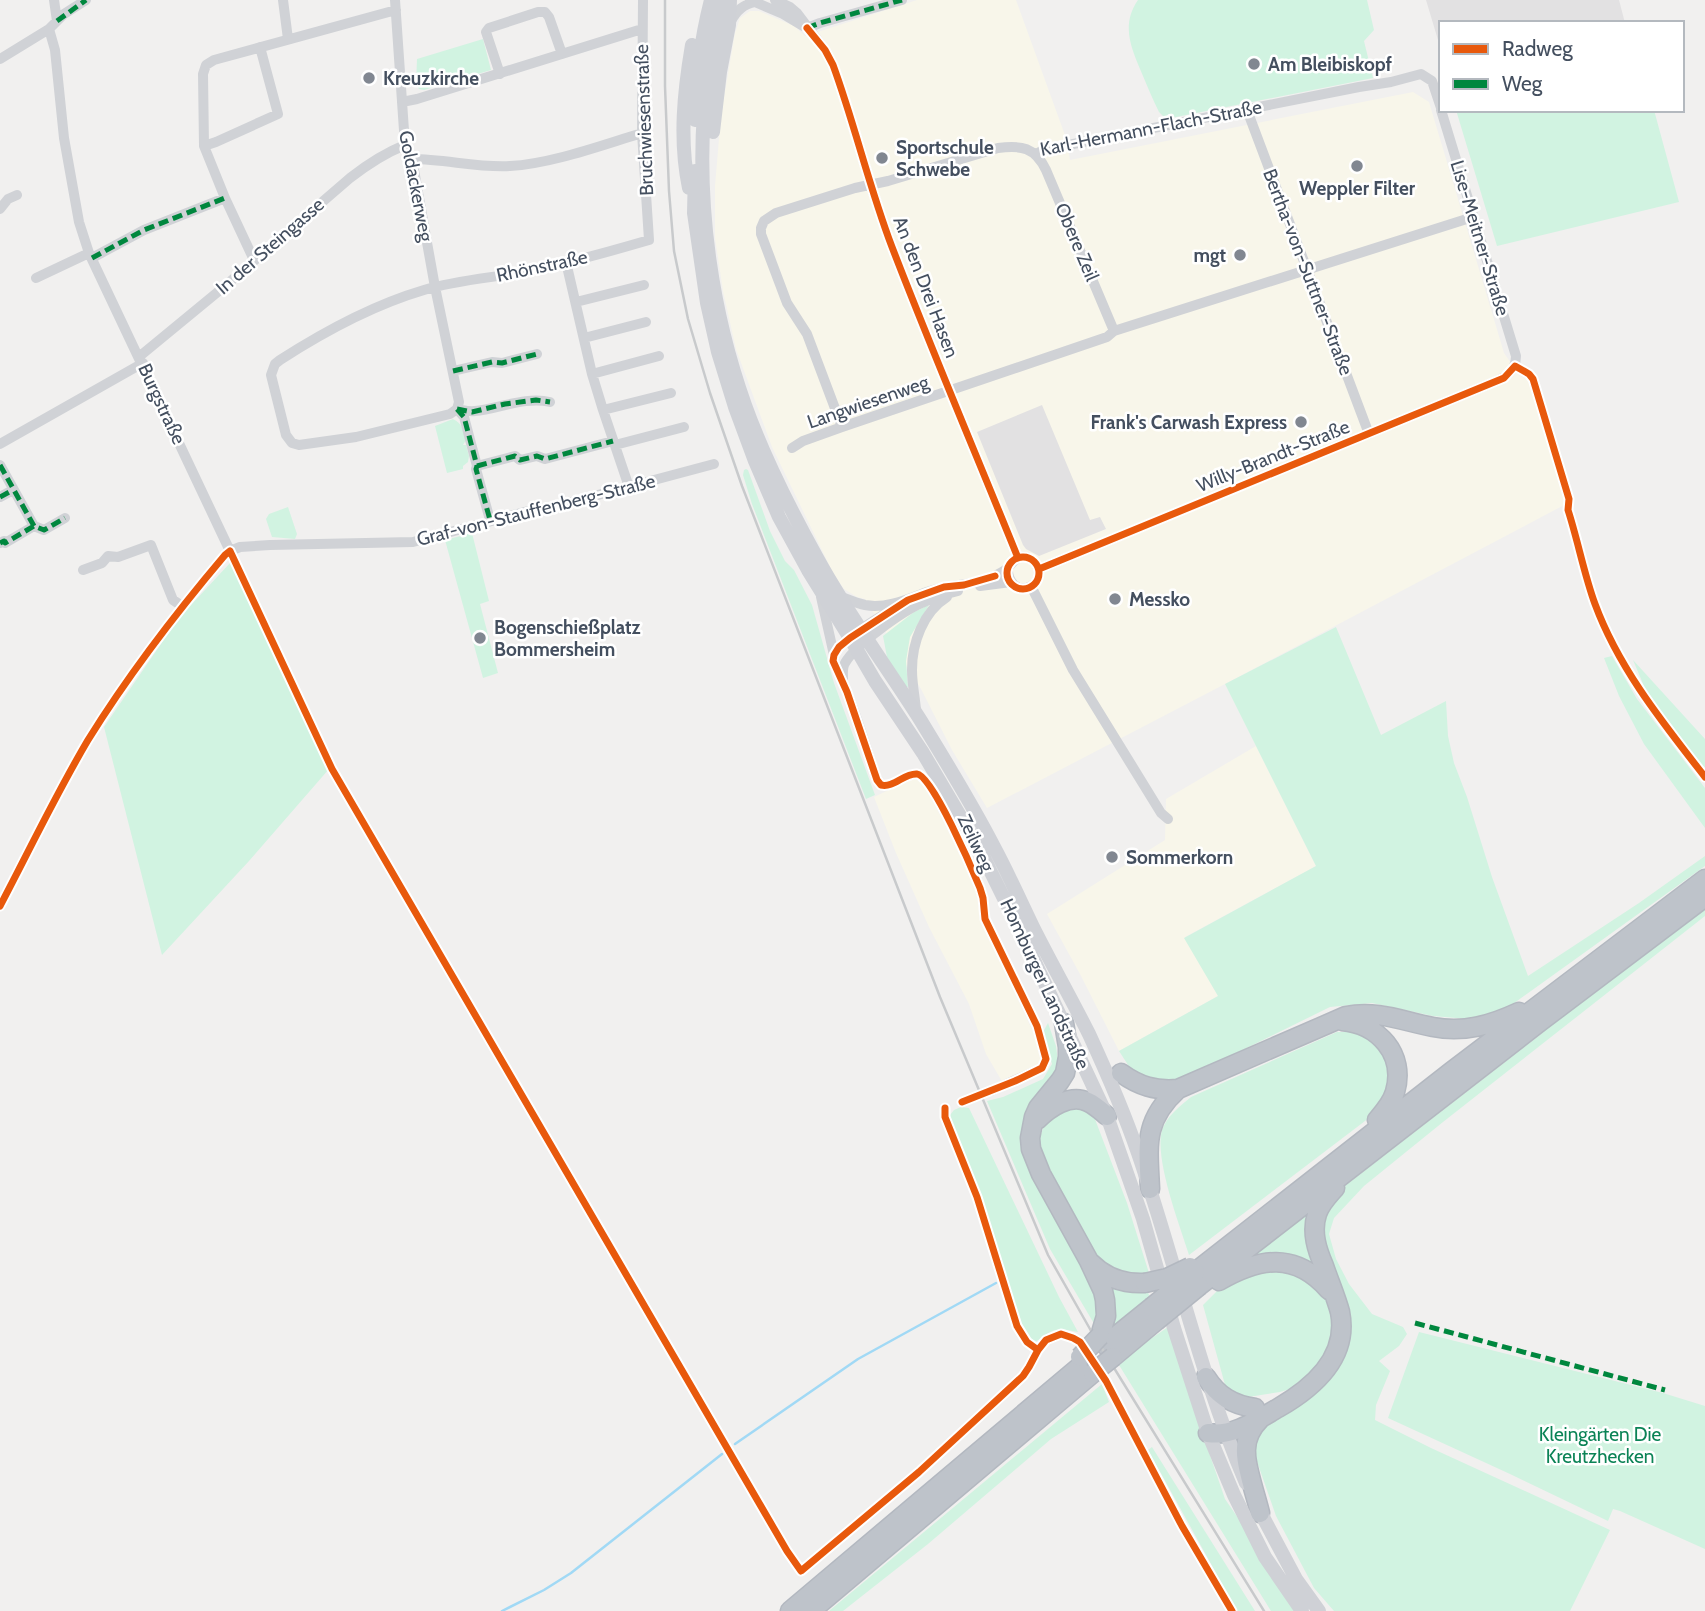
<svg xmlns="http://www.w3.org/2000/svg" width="1705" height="1611" font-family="Cabin,sans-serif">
	<rect width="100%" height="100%" fill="#f1f0ef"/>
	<path fill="#f8f6ea" d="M917 0H1016L1066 138 1070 160 1413 92 1429 102 1504 353 1520 376 1529 380 1568 503 1225 684 987 808 952 750 921 689 865 599 857 597 844 589 833 573 772 447 736 349 723 291 715 238V186L721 115 735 33 740 18 750 11H759L794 26 805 36Z
		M1256 746 1316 866 1185 937 1218 996 1119 1051 1080 974 1047 914 1165 840 1166 799Z
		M914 778 922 782 957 846 975 886 985 928 1040 1047 1043 1062 1003 1083 986 1054 969 1004 929 927 896 853 874 797Z"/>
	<path fill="#e2e1e2" d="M1426 0H1619L1625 23H1441V50Z
		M1042 405 1090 520 1100 517 1106 529 1039 556 1026 549 1023 545 977 432Z"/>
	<path fill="#d1f3e1" d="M1138 0H1367L1374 30 1364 41 1373 78 1166 119 1159 112C1153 100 1148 88 1143 76 1132 50 1120 26 1138 0Z
		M483 39 491 70 424 90 419 89 416 84 417 59Z
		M1456 110H1654L1679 202 1497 246Z
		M453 419C462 423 464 431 466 440L463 445H466L469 456 468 462 463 466V469L447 473 435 426Z
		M746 469 748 470 770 531 785 561 794 570 812 605 834 683 875 795 866 799 752 504 743 475 744 470Z
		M288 507 297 534 295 539 272 537 266 519 269 514Z
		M472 533 489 601 480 604 498 673 483 678 445 540Z
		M230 563 329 769 249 861 162 955 104 727 178 619Z
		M929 605 910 637 906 661 908 687 905 688 887 657 883 636 914 612Z
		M1336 627 1381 735 1446 701 1448 736 1454 763 1467 797 1492 877 1528 976 1639 903 1705 856V866L1503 1011 1468 1019 1433 1016 1372 1003 1330 1007 1196 1073 1169 1081 1148 1079 1130 1068 1119 1051 1218 996 1184 938 1316 866 1225 684Z
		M1612 656 1637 699 1705 788V828L1644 744 1619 696 1604 658Z
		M1633 660 1705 739V771L1649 698Z
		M1705 909V916L1443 1122 1364 1186 1334 1218 1329 1234 1336 1259 1349 1284 1372 1314 1403 1327 1407 1334 1399 1346 1379 1361 1390 1371 1376 1405 1375 1420 1431 1448 1610 1530 1570 1611H1334L1314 1588 1276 1516 1253 1450 1257 1432 1347 1345 1318 1226 1337 1192 1540 1035 1561 1016Z
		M1048 1023 1056 1046 1059 1069 1055 1079 1033 1100 1025 1120 1056 1217 1095 1294 1098 1309 1096 1327 1050 1249 987 1101 1003 1097 1043 1079 1052 1064 1043 1032Z
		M1337 1032H1355L1370 1038 1384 1052 1391 1069 1390 1087 1383 1105 1365 1121 1189 1255C1180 1226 1154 1159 1162 1130 1167 1116 1180 1106 1191 1097Z
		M1080 1106 1093 1114 1127 1203 1149 1273 1141 1277 1110 1269 1098 1257 1087 1244 1042 1162 1038 1142 1044 1126 1056 1114 1068 1108Z
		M961 1107 969 1108 1059 1297 1078 1332C1053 1327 1054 1329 1034 1343L1024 1331 989 1227 951 1122 950 1115 954 1110Z
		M1315 1202 1325 1280 1242 1261Z
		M1276 1265 1294 1272 1318 1286 1330 1304 1334 1329 1328 1353 1315 1373 1293 1388 1280 1392 1242 1398 1227 1392 1203 1305 1218 1290 1252 1270Z
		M1100 1274 1147 1288 1150 1299 1105 1337Z
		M1171 1325 1202 1432 1225 1499 1302 1611H1271L1119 1365 1149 1340Z
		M1419 1332 1663 1393 1705 1406V1549L1620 1511 1613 1509 1608 1521 1510 1474 1388 1418Z
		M1102 1384 1109 1402 1051 1439 928 1544 843 1611H829Z
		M1152 1447 1255 1611H1237L1148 1450Z"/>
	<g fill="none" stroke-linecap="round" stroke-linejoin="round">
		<path stroke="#a1d9f5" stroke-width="2.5" d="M735 1444 858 1359 996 1283
			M502 1611 544 1590 571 1573 722 1454"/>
		<g stroke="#b3b8c0" stroke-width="21">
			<path id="motorway" d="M1342 1021C1378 1024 1406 1054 1395 1092 1392 1103 1384 1112 1377 1120
				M1064 1023 1068 1047V1057L1065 1073 1060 1081 1038 1108 1034 1117 1030 1138 1031 1149 1041 1174 1089 1261 1103 1291 1105 1300 1106 1316 1100 1336
				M1121 1073C1139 1086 1155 1091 1178 1089L1346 1016C1378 1010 1402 1021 1433 1027 1464 1033 1491 1025 1519 1012
				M1037 1120C1049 1108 1070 1093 1088 1102 1095 1105 1101 1111 1107 1116
				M1150 1189C1148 1145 1143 1121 1178 1089
				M1091 1263C1106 1278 1125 1284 1145 1283
				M1195 1272 1452 1071 1705 879
				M1219 1281C1259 1258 1295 1251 1329 1290
				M1199 1286 1541 1021 1705 897
				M1105 1345 1152 1307
				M1113 1357 1156 1321
				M1206 1377C1218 1396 1233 1405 1255 1408
				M1208 1433C1233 1437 1257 1420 1278 1408 1313 1388 1349 1357 1340 1312 1336 1297 1329 1281 1324 1266 1317 1250 1311 1232 1317 1214 1320 1204 1328 1196 1335 1188
				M1260 1513C1256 1496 1246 1468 1246 1453 1245 1439 1252 1427 1261 1418
				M790 1611 1084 1363
				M811 1611 1093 1373"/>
		</g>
		<path stroke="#d0d2d6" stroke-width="10" d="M54 0 57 21
			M283 0 288 39
			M395 0 405 145 412 159 435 287 459 402 457 409
			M750 0 783 14 803 26
			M775 0 790 7 797 13 825 50 833 65C855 125 869 187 892 247 932 351 976 454 1018 558
			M731 21C737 10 743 5 755 2
			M807 28 820 23 902 0
			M49 29 55 50 64 138 79 222 89 253 230 551
			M0 59 49 29 64 14 86 0
			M500 74 486 32 489 28 538 12H545L549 17 562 54
			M402 102 417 99 642 29
			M1247 110 1369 434
			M204 146 216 142 278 114 260 47
			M1036 154 1043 150 1359 87 1391 82 1421 74 1432 81 1441 108
			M412 159C445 159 478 168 510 166 551 164 602 145 642 133
			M0 209 8 199 17 195
			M92 258 144 230 225 198
			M254 260 225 198 204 146 203 74 206 65 214 60 396 10
			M566 262 592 374 603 410 629 487
			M36 278 89 253
			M576 302 644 285
			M584 338 646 322
			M140 356 225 286 350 178C368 164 385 153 405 145
			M453 371 492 362 502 363 537 354
			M592 374 659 356
			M457 409 450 414 356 437 299 445 292 443 286 435 271 375 275 364 280 360C325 331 373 305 424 290 457 280 491 278 524 272 566 264 608 252 649 240L642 133 643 0
			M457 409 464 417 477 466 476 469 490 520
			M457 409C463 410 469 412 475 411 498 409 526 396 550 402
			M603 410 671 393
			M842 427 807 334 787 303 761 234V228L764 221 776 213 855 188 888 181 998 148C1021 145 1035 147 1046 170L1114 331
			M0 444 143 363
			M615 445 684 427
			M792 448 803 441 842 427 1107 337 1114 331 1473 217
			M0 465 34 526
			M477 466 515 456 520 460 537 456 545 459 613 441
			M0 497 13 490
			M0 543 4 541 5 543 34 526 44 530 65 518
			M1039 569 1487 385C1502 379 1516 374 1516 356L1441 110
			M83 570 102 563 108 556 118 557 151 545 173 600 182 606
			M980 586 1011 582
			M1031 586 1073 670 1161 813 1168 819
			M839 596C847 599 856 603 865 605 886 609 908 599 927 592 938 588 948 587 959 585 974 583 992 579 1005 570 1011 566 1013 559 1021 557 1037 555 1046 577 1031 586 1018 594 1007 581 1008 568
			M821 597 834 655
			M908 600C892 610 841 638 835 653 830 663 840 674 843 683 857 714 866 748 877 780L881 785C894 788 904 773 917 774 932 775 973 871 980 888L983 898 985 919 1037 1026 1046 1059 1042 1068 991 1091
			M843 679C843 673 842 668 845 663 855 645 903 611 922 603 934 597 946 594 958 591
			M916 710C915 697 912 684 912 670 912 643 923 612 947 597
			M0 906C29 851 56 794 88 740 129 674 175 614 225 555L230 551 240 547 270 545 413 542 536 509 549 508 714 464"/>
		<path stroke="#cfd1d6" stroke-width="14" d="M723 0C715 37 707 74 704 111 697 209 712 313 745 405 764 458 790 509 817 558 848 615 887 667 921 721 946 762 972 804 994 847 1008 873 1020 900 1033 927 1051 963 1071 998 1089 1034 1107 1073 1124 1112 1138 1153 1176 1263 1200 1376 1246 1483
			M695 120C696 79 701 39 711 0
			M713 132 720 72 729 25 730 0
			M695 171 694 213 707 303 718 352 735 407 755 461 779 517 808 570 850 638 875 681 923 753 979 848 1027 945 1107 1116 1143 1219 1174 1328 1208 1433 1234 1495 1265 1557 1302 1611
			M689 188C679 140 684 92 692 45
			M1256 1504 1296 1579 1319 1611"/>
		<use href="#motorway" stroke="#bec3ca" stroke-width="18"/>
		<path stroke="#c8cacc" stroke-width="2.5" d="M665 0V86L669 191 674 251 688 319 710 393 742 486 940 997 1048 1255 1090 1329 1264 1611"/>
		<g stroke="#b3b8c0" stroke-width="21" stroke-linecap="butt">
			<path id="motorway-bridge" d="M1145 1283 1167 1278 1190 1267
				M1152 1307 1195 1272
				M1156 1321 1199 1286
				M1080 1357 1100 1336
				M1093 1373 1113 1357"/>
		</g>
		<use href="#motorway-bridge" stroke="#bec3ca" stroke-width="18"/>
		<path stroke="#00873e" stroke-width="5" stroke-dasharray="10 5" stroke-linecap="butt" d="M57 21 86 0
			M807 28 820 23 902 0
			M92 258 144 230 225 198
			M453 371 492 362 502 363 537 354
			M457 409 464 417 477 466 476 469 490 520
			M457 409 472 412 505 404 536 400 550 402
			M0 465 34 526
			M477 466 515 456 520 460 537 456 545 459 613 441
			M0 497 13 490
			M0 543 4 541 5 543 34 526 44 530 65 518
			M1415 1323 1665 1390"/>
		<g stroke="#fff" stroke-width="11">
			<path id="cycleway" d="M807 28 825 50 833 65C855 125 869 187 892 247 932 351 976 454 1018 558
				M1007 573a16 16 0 1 1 32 0a16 16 0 1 1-32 0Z
				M1039 569 1487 385 1504 378 1515 366 1529 374 1533 379 1569 499 1568 510C1578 541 1584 574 1595 604 1619 669 1663 723 1705 777
				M0 906C29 851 56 794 88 740 129 674 175 614 225 555L230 551 332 769 787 1551 801 1571 919 1472 1023 1376 1029 1367 1038 1350 1046 1340 1061 1334 1073 1338 1080 1342 1106 1381 1182 1526 1232 1611
				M962 1102 1015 1081 1042 1068 1046 1059 1037 1026 985 919 983 898 980 888C973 871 932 775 917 774 904 773 894 788 881 785L877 780 847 692 833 661 834 655 839 647 850 638 908 600 944 587 964 585 995 576
				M945 1108V1117L977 1197 1017 1326 1027 1342 1038 1350"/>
		</g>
		<use href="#cycleway" stroke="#e8590c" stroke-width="7"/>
	</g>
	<g fill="#818791" stroke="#fff" stroke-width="2.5">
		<circle cx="1254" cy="64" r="7"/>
		<circle cx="369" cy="78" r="7"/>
		<circle cx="882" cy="158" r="7"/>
		<circle cx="1357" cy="166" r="7"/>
		<circle cx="1240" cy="255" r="7"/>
		<circle cx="1301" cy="422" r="7"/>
		<circle cx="1115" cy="599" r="7"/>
		<circle cx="480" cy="638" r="7"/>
		<circle cx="1112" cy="857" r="7"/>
	</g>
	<g text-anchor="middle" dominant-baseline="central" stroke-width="5" stroke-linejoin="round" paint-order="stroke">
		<g font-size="19" font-weight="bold" fill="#444f5f" stroke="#fff" text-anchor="start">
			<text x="1268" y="64">Am Bleibiskopf</text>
			<text x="383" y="78">Kreuzkirche</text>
			<text x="896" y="147">Sportschule<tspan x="896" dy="22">Schwebe</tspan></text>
			<text x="1357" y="188" text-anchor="middle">Weppler Filter</text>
			<text x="1226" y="255" text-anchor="end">mgt</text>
			<text x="1287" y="422" text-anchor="end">Frank's Carwash Express</text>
			<text x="1129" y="599">Messko</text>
			<text x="494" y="627">Bogenschießplatz<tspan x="494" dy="22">Bommersheim</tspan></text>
			<text x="1126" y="857">Sommerkorn</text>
		</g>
		<g font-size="19" fill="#444f5f" stroke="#fff">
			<text transform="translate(644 120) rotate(-92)">Bruchwiesenstraße</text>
			<text transform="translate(1151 128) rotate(-11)">Karl-Hermann-Flach-Straße</text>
			<text transform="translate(416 186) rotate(79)">Goldackerweg</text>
			<text transform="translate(1480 238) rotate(73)">Lise-Meitner-Straße</text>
			<text transform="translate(1077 242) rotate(67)">Obere Zeil</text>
			<text transform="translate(270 246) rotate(-41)">In der Steingasse</text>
			<text transform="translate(542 266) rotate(-12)">Rhönstraße</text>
			<text transform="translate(1308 272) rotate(69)">Bertha-von-Suttner-Straße</text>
			<text transform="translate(926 287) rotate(69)">An den Drei Hasen</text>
			<text transform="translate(868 402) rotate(-19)">Langwiesenweg</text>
			<text transform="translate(162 404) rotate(65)">Burgstraße</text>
			<text transform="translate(1273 456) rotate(-22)">Willy-Brandt-Straße</text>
			<text transform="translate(536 510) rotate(-14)">Graf-von-Stauffenberg-Straße</text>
			<text transform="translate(976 843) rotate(65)">Zeilweg</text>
			<text transform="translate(1045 984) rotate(65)">Homburger Landstraße</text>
		</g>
		<g font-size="19" fill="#0b8356" stroke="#fff">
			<text x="1600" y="1434">Kleingärten Die<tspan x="1600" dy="22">Kreutzhecken</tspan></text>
		</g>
	</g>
	<rect x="1439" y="21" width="245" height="91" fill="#ffffff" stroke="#b4b9bf" stroke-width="2"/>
	<rect x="1453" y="44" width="35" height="10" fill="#e8590c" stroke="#b4b9bf" stroke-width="2"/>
	<text x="1502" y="56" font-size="21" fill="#444f5f">Radweg</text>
	<rect x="1453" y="79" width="35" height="10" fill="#00873e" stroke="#b4b9bf" stroke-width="2"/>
	<text x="1502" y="91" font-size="21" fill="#444f5f">Weg</text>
</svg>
